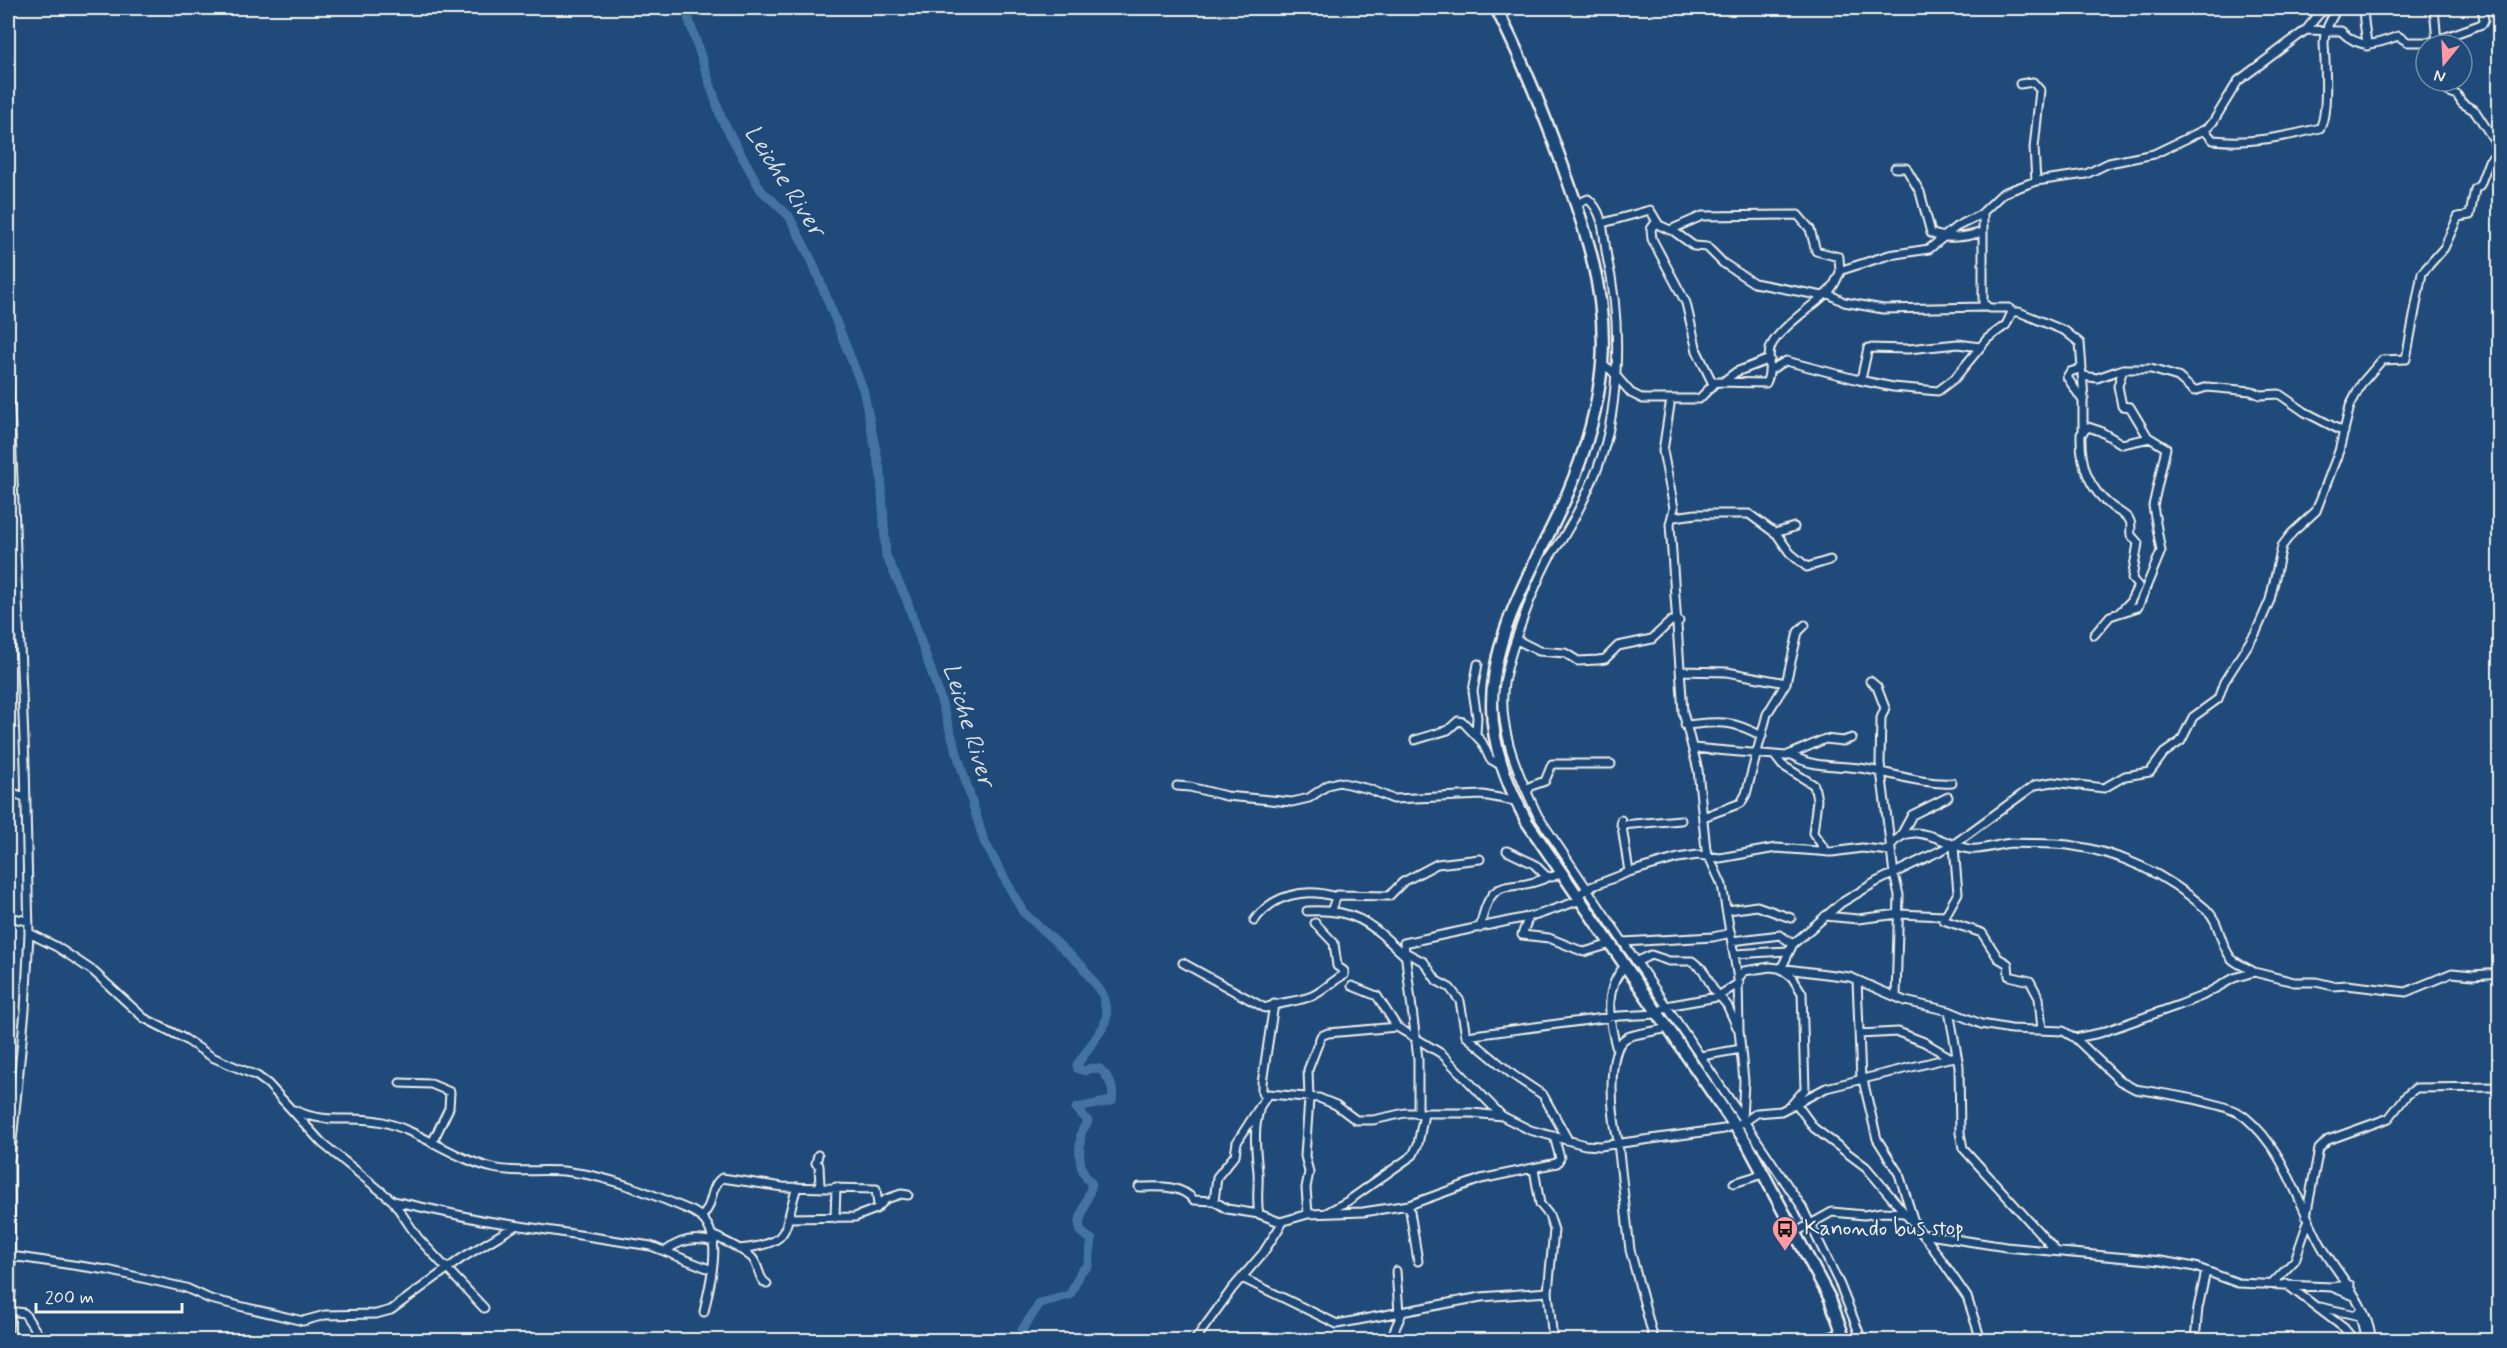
<svg xmlns="http://www.w3.org/2000/svg" width="2507" height="1348" font-family="Mynerve,sans-serif">
	<rect width="100%" height="100%" fill="#1f4a7a"/>
	<filter id="ink" filterUnits="userSpaceOnUse"><feTurbulence type="fractalNoise" baseFrequency=".0167" numOctaves="2"/><feDisplacementMap in="SourceGraphic" scale="12" xChannelSelector="R" yChannelSelector="G"/><feConvolveMatrix kernelMatrix="1 2 1 2 8 2 1 2 1" color-interpolation-filters="sRGB"/></filter>
	<g filter="url(#ink)">
		<g fill="none" stroke-linecap="round" stroke-linejoin="round">
			<path stroke="#4573a1" stroke-width="9" d="M685 8 722 120 761 190 789 216 812 261 863 389 881 475 886 556 906 598 937 688 984 841 1023 912 1082 966 1103 995 1107 1015 1104 1026 1077 1065 1078 1069 1085 1071 1091 1068 1100 1069C1110 1078 1115 1088 1112 1101L1076 1108 1088 1121C1086 1126 1082 1128 1081 1134 1079 1153 1077 1170 1092 1184L1079 1223 1081 1232 1092 1240 1088 1266 1081 1271 1070 1295 1040 1303 1022 1330 1023 1335 1034 1340"/>
			<g stroke="#f4f1e8" stroke-width="11">
				<path id="minor" d="M2365 8C2361 15 2367 35 2367 46
					M2434 8 2437 42
					M2306 30 2341 31C2360 50 2375 45 2398 36L2408 42H2432L2482 24 2484 20 2482 8
					M2020 84 2033 82 2040 90 2034 148 2036 181
					M2204 130 2213 140C2249 144 2285 137 2320 128 2329 112 2325 62 2324 43 2324 29 2332 19 2337 8
					M1895 168H1906L1920 192 1931 233C1945 240 1968 237 1982 232
					M1576 204 1588 199C1605 213 1603 236 1607 257 1622 321 1621 418 1593 479 1585 498 1575 518 1564 536 1559 545 1551 553 1547 562 1533 589 1513 643 1506 673 1494 722 1517 772 1538 816L1802 1207 1840 1285 1862 1340
					M1983 212V303L1989 308H2009L2012 312
					M1656 222 1651 229 1652 239 1686 303 1697 351 1713 384
					M1603 223 1650 210 1659 225 1670 230 1702 216 1798 215 1810 229 1816 251 1839 257 1840 272
					M1672 230 1694 246 1707 247 1723 263 1754 283 1823 296
					M1827 293 1844 302 1883 309 1986 307
					M8 361 25 764 29 933 25 1010 10 1162 11 1292 8 1331
					M1602 364 1611 370 1631 393 1643 399H1699L1716 382 1766 383C1773 370 1766 358 1771 346 1780 327 1815 305 1830 290 1836 284 1837 276 1842 270L1889 255 1929 249 1956 227 1980 215 2003 193 2036 181 2086 174 2109 163 2154 154 2206 129 2213 122 2238 81 2306 30 2319 14 2328 8
					M1770 370 1786 361 1859 380 1862 375 1868 348 1908 349 1958 344 1980 347
					M2082 373 2084 398
					M2082 376 2097 378 2123 369H2151L2178 377 2194 391 2207 387 2251 391 2260 395 2279 394 2305 412 2344 432
					M1859 380 1893 387 1938 391 1955 378 1987 339 2006 325 2012 312H2019L2065 331 2080 343 2082 368 2070 372 2067 377 2083 401V429
					M1724 381 1736 372 1770 359
					M1670 405 1663 451 1674 508 1670 524 1683 712 1698 770 1706 850 1722 885 1738 979 1739 1030 1744 1081 1742 1120
					M1674 517 1696 514H1749L1775 533 1794 527
					M1776 533 1790 553 1807 567 1830 560
					M2119 613 2130 602 2138 586 2132 579 2138 543 2131 535C2130 530 2132 526 2130 521 2127 515 2117 511 2111 506 2088 488 2080 464 2081 434L2088 427 2100 431 2122 444 2150 438
					M2094 635 2110 616 2138 607 2161 551 2153 506 2166 448 2148 437 2130 407 2122 406 2118 386 2123 369
					M1517 640 1539 651 1565 653 1578 661 1598 660 1605 659 1618 646 1652 639 1671 621H1679
					M1680 671 1727 672 1786 683
					M1870 681 1877 687 1885 708 1881 718 1880 763 1894 874 1899 895 1896 997
					M1685 725C1720 722 1730 719 1762 736
					M1476 734 1477 717 1473 691 1478 664
					M1415 740 1448 730 1458 721 1463 722 1482 742 1490 759 1502 766
					M1693 748 1786 756 1825 739 1843 741 1852 738
					M1792 755C1812 768 1837 765 1860 768 1890 772 1921 785 1952 783
					M1775 756 1782 765 1814 785 1817 800 1813 833 1827 852
					M1177 786 1190 787 1226 796 1292 802 1309 798 1328 785 1339 782 1369 789 1393 799 1483 795 1515 801
					M8 791 24 797
					M1527 792 1531 786 1545 781 1552 764H1611
					M1703 817 1741 803 1746 794 1767 714 1786 683 1798 632 1805 625
					M1621 820 1629 872
					M1621 825 1681 820
					M1900 837 1912 815 1948 797
					M1890 846C1913 817 1943 845 1969 849 1985 851 1998 843 2014 843 2031 844 2050 843 2068 845 2120 852 2167 875 2206 909 2221 923 2219 943 2231 958 2236 964 2247 967 2254 972
					M1954 847 1958 893 1943 920 1982 933 1998 958 2008 964 2009 976 2030 981 2039 998 2042 1030
					M1507 851 1534 864 1546 876 1552 877 1561 873
					M1577 896 1588 888 1629 872 1678 858 1698 855 1720 858 1776 848 1832 852 1862 848 1890 851
					M1332 909 1337 895 1389 896 1403 882 1437 864 1480 859
					M1728 910 1757 906 1791 918
					M1307 911C1355 908 1370 923 1404 955L1407 953 1424 962 1437 981 1450 988 1460 1001 1466 1036 1513 1075 1543 1095 1568 1140
					M1529 916 1522 935 1549 938 1584 952 1611 944
					M1825 916 1858 919 1899 914 1944 916
					M8 917 28 921
					M1254 921C1272 895 1305 887 1336 897
					M1480 928C1492 869 1508 896 1548 877
					M29 933 57 947 93 971 144 1018 185 1039 212 1057 257 1076 268 1084 322 1143 393 1201 418 1238 484 1308
					M1732 941 1780 935 1793 944
					M1623 942 1713 937 1731 933
					M1734 954 1788 951
					M1636 962 1651 955 1669 961H1692L1703 970 1713 989 1727 1005 1737 1027
					M1183 963 1265 1008C1280 1002 1297 1002 1312 996 1324 991 1333 980 1344 975V971L1337 966 1334 943 1315 923
					M1738 979 1744 971 1770 967 1850 977 1905 1001 1949 1011 1981 1024 2011 1029 2063 1031 2075 1038 2120 1081 2135 1089C2160 1093 2227 1102 2245 1117 2285 1150 2297 1201 2321 1245 2340 1279 2365 1299 2372 1340
					M1857 980 1861 1080
					M1352 986 1377 996 1397 1027
					M1949 1011 1959 1066 1960 1133 1963 1148 2056 1251
					M1859 1034 1898 1032 1924 1042 1951 1058
					M1466 1036 1619 1016 1658 1014 1666 1006 1717 997 1739 983
					M2075 1038 2100 1033 2179 1005 2202 996 2234 978 2254 972 2294 982H2316L2333 986 2347 985 2406 992 2452 973 2473 975 2500 973
					M1617 1050C1609 1022 1603 989 1625 966
					M1701 1056 1741 1049
					M1863 1080 1877 1139 1899 1174 1914 1222
					M400 1083 431 1084 450 1092 449 1108 432 1143
					M1266 1096 1262 1093V1083L1274 1004
					M1795 1102 1814 1128 1866 1167 1929 1242 1967 1297 1981 1340
					M1792 1104 1805 1089 1802 993 1792 977 1781 969 1793 944 1841 903 1876 882 1954 844 2035 785 2053 782 2104 788 2125 776 2150 772 2164 753 2181 741 2193 717 2218 699 2224 682 2256 632 2270 600 2282 546 2292 533 2316 511 2339 451 2350 406 2362 383 2382 360 2406 359 2422 273 2444 248 2458 217 2470 215 2475 189 2480 185 2489 161 2496 154 2494 140 2475 111 2462 103 2457 95 2447 91 2443 81
					M294 1110C328 1126 350 1114 383 1122 422 1132 454 1159 493 1168 517 1174 545 1168 571 1172 612 1177 654 1195 692 1211 728 1229 710 1281 704 1312
					M1418 1114V1059L1404 943 1537 915 1581 900
					M1618 1143 1630 1250 1654 1340
					M1619 1143C1612 1123 1605 1050 1626 1038 1634 1033 1655 1032 1667 1028
					M818 1155 816 1163 819 1165 820 1186
					M1534 1169 1540 1204 1549 1215 1554 1230 1548 1292 1553 1340
					M1734 1183 1763 1174
					M1139 1187C1158 1187 1180 1184 1194 1200L1214 1201 1227 1209 1259 1214 1280 1222 1308 1214 1363 1212 1409 1205 1481 1179 1557 1163 1560 1158 1554 1136
					M393 1201 481 1220 651 1246 712 1270
					M1214 1201 1217 1177 1235 1155 1237 1142 1268 1094 1319 1098 1336 1105 1356 1120H1373L1405 1113H1472L1502 1116
					M1409 1205 1418 1261
					M1326 1213 1348 1201 1413 1155 1418 1144 1424 1114
					M1259 1214C1256 1199 1259 1186 1258 1172 1256 1151 1253 1131 1259 1111
					M1308 1214 1306 1188 1309 1172 1305 1156 1309 1099 1308 1070 1321 1036 1328 1033 1397 1027 1442 1054 1502 1116 1530 1130 1585 1145 1600 1146 1724 1129 1744 1122 1757 1113 1781 1111 1826 1088 1957 1056
					M702 1216C714 1206 709 1187 722 1178L783 1187 876 1189 878 1205
					M2306 1216 2319 1149 2328 1140 2389 1118 2406 1096 2416 1088 2500 1087
					M788 1218 855 1217 876 1209 886 1199 901 1194 908 1195
					M835 1218 836 1187
					M1796 1232 1832 1212 1864 1215 1882 1212 1906 1213
					M1922 1234 2006 1247 2161 1261 2195 1267 2238 1283 2332 1287 2350 1285
					M712 1235C724 1241 739 1247 750 1256 760 1263 757 1279 767 1284
					M739 1249C794 1243 782 1232 797 1187
					M666 1251C680 1239 696 1237 714 1242
					M11 1256 107 1270 186 1288 210 1299 303 1321 325 1315 376 1314 391 1310 462 1258 515 1226
					M1396 1271 1399 1313
					M1242 1278 1337 1324 1481 1297 1548 1292
					M2272 1284 2295 1260 2308 1222
					M2286 1284 2344 1328 2354 1340
					M2334 1288 2354 1296
					M2320 1307 2360 1316
					M10 1311 24 1313 42 1340
					M2359 1312 2366 1340
					M1195 1340 1232 1289 1263 1253 1283 1222
					M1390 1340 1402 1313
					M1819 1340 1842 1333
					M2195 1340 2198 1308 2206 1271"/>
			</g>
			<g stroke="#f4f1e8" stroke-width="15">
				<path id="highway" d="M1496 8C1520 55 1540 103 1558 153 1583 221 1608 291 1602 364 1598 410 1585 453 1567 495 1537 564 1492 628 1492 706 1492 748 1508 786 1527 822L1748 1145 1830 1299 1845 1340"/>
			</g>
			<use href="#minor" stroke="#1f4a7a" stroke-width="7"/>
			<use href="#highway" stroke="#1f4a7a" stroke-width="10"/>
		</g>
	</g>
	<defs>
		<g id="bus-pin" transform="scale(1.35)"><path d="M0 17L-7.5 6A9.5 9.5 0 1 1 7.5 6Z" fill="#ff9aa2" stroke="#1f4a7a"/><path d="M-5-6H5V4H4V6H2V4H-2V6H-4V4H-5ZM-3.5-4V0h7V-4ZM-3.5 1.2v1.5H-2V1.2ZM2 1.2v1.5H3.5V1.2Z" fill="#111"/></g>
	</defs>
	<g fill-rule="evenodd">
		<use href="#bus-pin" x="1785" y="1229"/>
	</g>
	<g text-anchor="middle" dominant-baseline="central" stroke-width="4.5" stroke-linejoin="round" paint-order="stroke">
		<g font-size="22" fill="#f4f1e8" stroke="#1f4a7a" text-anchor="start">
			<text x="1804" y="1229">Kanondo bus stop</text>
		</g>
		<g font-size="24" font-style="italic" fill="#dadedd" stroke="#1f4a7a">
			<text transform="translate(784 181) rotate(57)">Leiche River</text>
			<text transform="translate(968 725) rotate(73)">Leiche River</text>
		</g>
	</g>
	<rect width="2507" height="1348" fill="none" stroke="#1f4a7a" stroke-width="30"/>
	<rect x="15" y="15" width="2477" height="1318" fill="none" stroke="#f4f1e8" stroke-width="2" filter="url(#ink)"/>
	<g transform="translate(2444 63) rotate(198)"><circle r="28" fill="#1f4a7a" stroke="#748da6" stroke-width="1.5"/>
	<path d="M0-4.5L10 22L0 15L-10 22Z" fill="#ff9aa2"/>
	<text y="-9" font-size="16" font-weight="bold" text-anchor="middle" fill="#f4f1e8">N</text>
	</g>
	<path d="M36 1303v9h146v-9" fill="none" stroke="#f4f1e8" stroke-width="3"/>
	<text x="45" y="1303" font-size="18" fill="#f4f1e8" stroke="#1f4a7a" stroke-width="4.5" paint-order="stroke">200 m</text>
</svg>
